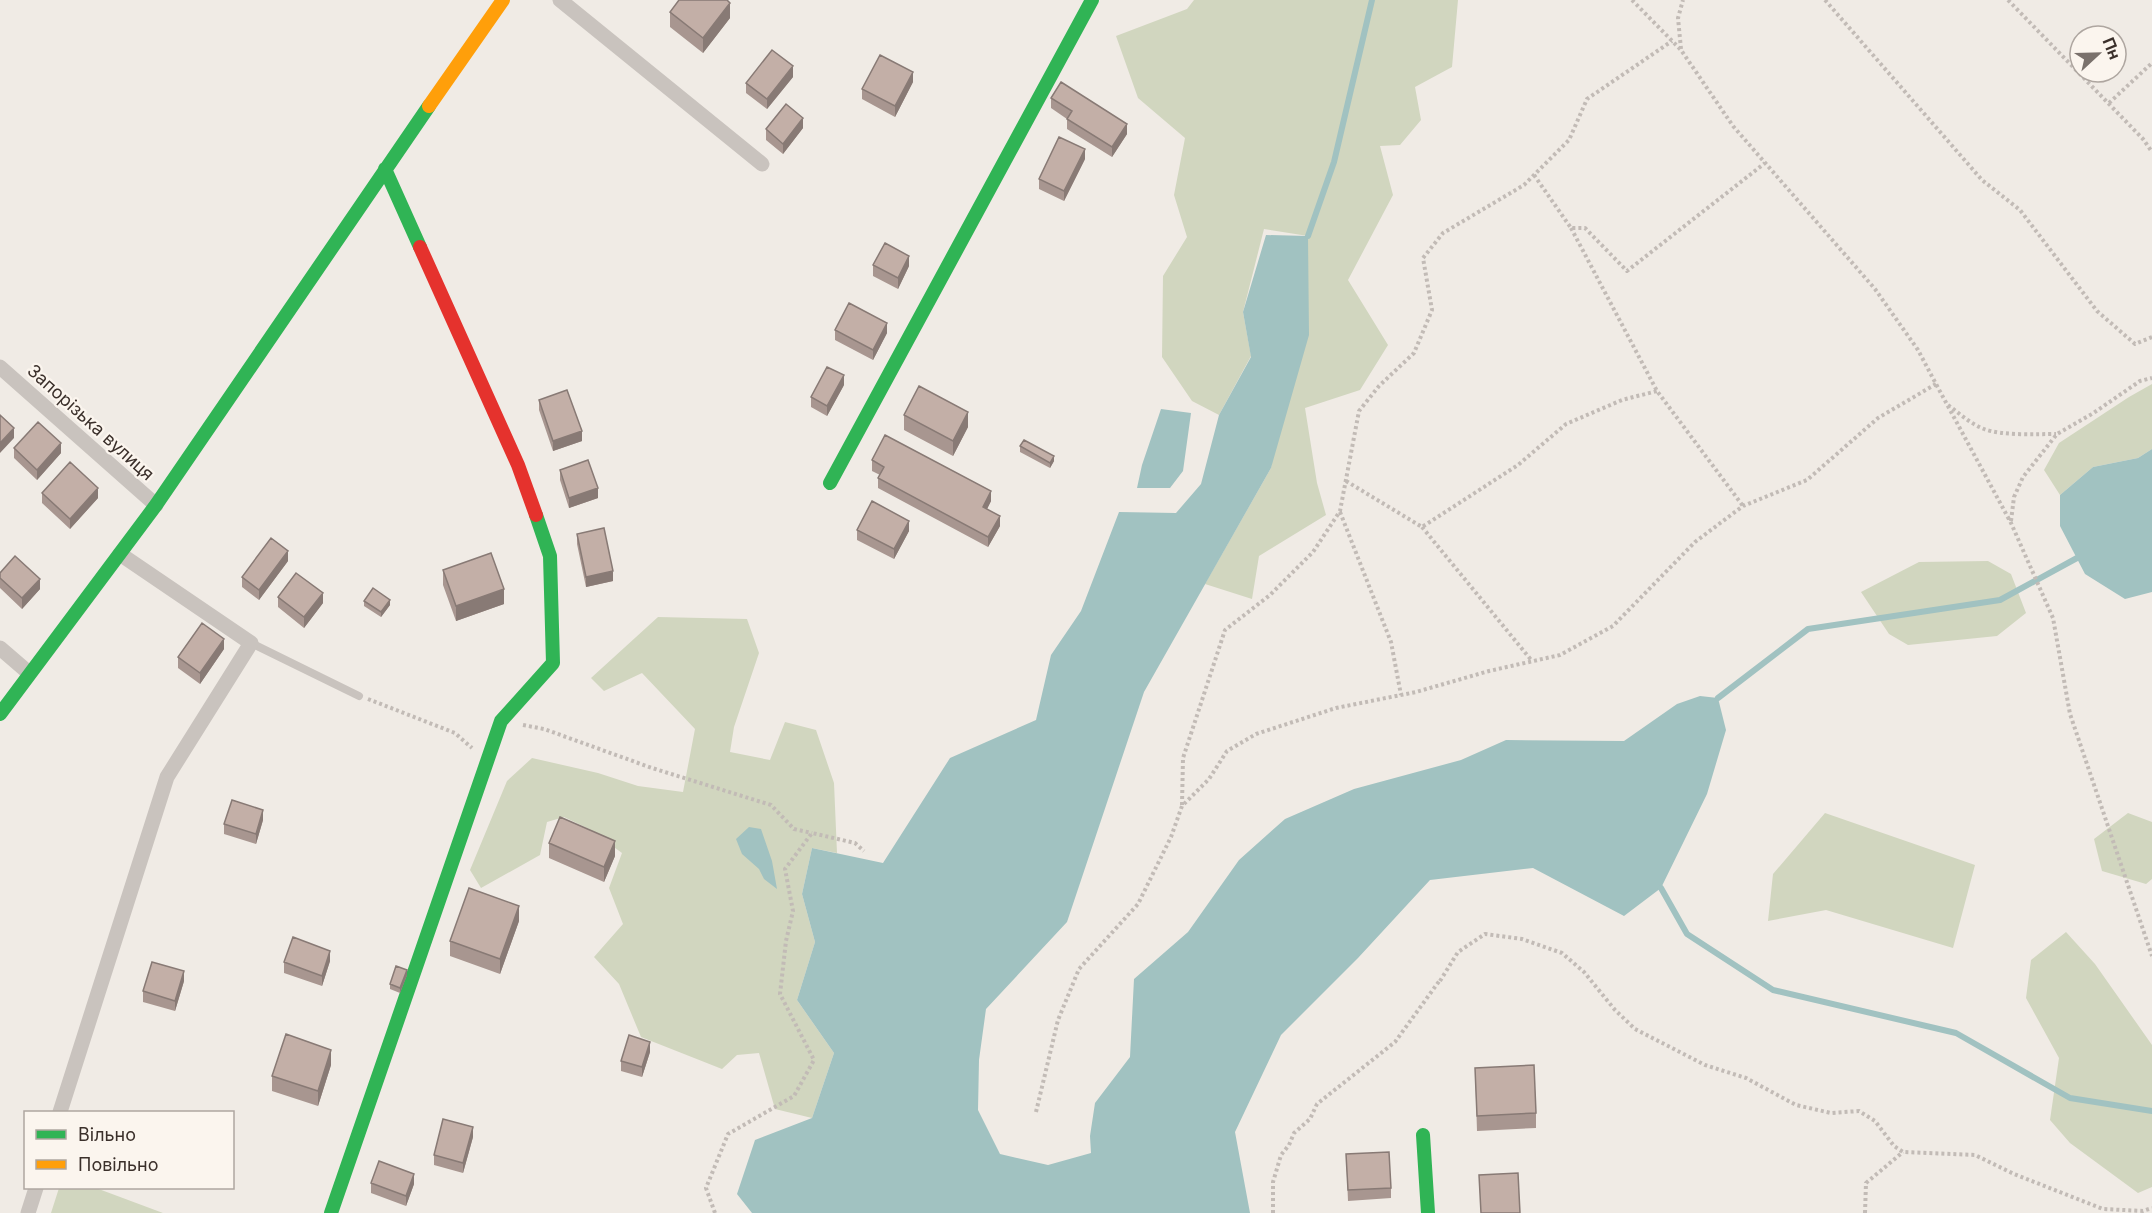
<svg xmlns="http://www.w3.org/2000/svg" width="2152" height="1213" font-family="Inter,sans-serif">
	<rect width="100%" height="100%" fill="#f0ebe5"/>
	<path fill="#d1d6bf" d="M1194 0H1458L1452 67 1415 87 1421 120 1400 145 1380 146 1393 195 1348 280 1388 345 1360 390 1305 408 1317 483 1326 515 1259 556 1252 599 1205 584 1271 468 1308 236 1264 229 1243 312 1251 356 1219 415 1192 401 1162 357 1163 276 1187 237 1174 195 1185 138 1138 98 1116 36 1187 9Z
		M2152 384V449L2138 458 2093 467 2060 495 2044 470 2059 443 2129 397Z
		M1988 561 2011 574 2026 613 1997 636 1908 645 1889 634 1861 592 1919 562Z
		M658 617 747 619 759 653 734 727 730 752 770 760 785 722 816 730 834 783 837 853 812 848 802 894 815 942 797 1000 834 1053 812 1118 775 1109 759 1053 737 1055 722 1069 641 1037 619 984 594 957 623 924 609 888 622 853 589 829 564 817 547 822 540 855 481 888 470 870 507 781 532 758 598 773 638 786 683 792 695 729 642 673 604 691 591 678Z
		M1825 813 1975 865 1953 948 1826 910 1768 921 1773 874Z
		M2128 813 2152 822V879L2146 884 2102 871 2094 839Z
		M2066 932 2095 964 2152 1045V1187L2138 1193 2070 1143 2050 1120 2059 1058 2026 998 2031 960Z
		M59 1188H96L163 1213H51Z"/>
	<path fill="#a1c2c1" d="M1266 235 1308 236 1309 335 1271 468 1144 692 1067 922 986 1009 979 1060 978 1110 1000 1154 1048 1165 1091 1153 1090 1136 1095 1103 1130 1057 1134 979 1188 932 1239 860 1285 819 1354 789 1461 760 1506 740 1624 741 1677 704 1700 696 1718 698 1726 730 1707 794 1661 888 1624 916 1533 868 1430 880 1358 958 1281 1035 1235 1132 1250 1213H752L737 1194 755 1140 812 1118 834 1053 797 1000 815 942 802 894 812 848 883 863 950 758 1036 720 1051 655 1081 611 1119 512 1176 513 1201 484 1219 415 1251 357 1243 312Z
		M1161 409 1191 413 1183 471 1170 488H1137L1142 465Z
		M2152 449V592L2125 599 2085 574 2060 526V495L2093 467 2138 458Z
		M749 827 761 829 772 861 777 889 764 879 759 869 742 854 736 839Z"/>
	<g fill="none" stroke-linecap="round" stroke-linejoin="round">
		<path stroke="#a1c2c1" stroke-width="6" d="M1308 236 1334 162 1372 0
			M1718 698 1808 629 2000 600 2077 558
			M1661 888 1687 934 1773 990 1956 1033 2070 1098 2152 1111"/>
		<path stroke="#c2bbb6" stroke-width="4" stroke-dasharray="3 3" stroke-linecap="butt" d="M1632 0 1681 50 1733 126 1875 289 1918 350 1936 384 2011 523 2053 618 2070 714 2152 956
			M1825 0 1982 180 2020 210 2097 311 2135 344 2152 337
			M2008 0 2143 139 2152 152
			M1681 49 1678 18 1683 0
			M2109 103 2152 63
			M1534 175 1571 228H1585L1627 271 1765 163
			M1571 228 1657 391 1743 506
			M1948 405C1960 414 1971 424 1984 429 2002 436 2037 434 2056 434
			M1346 481 1422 527 1518 465 1566 424 1622 400 1657 391
			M1340 512 1391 642 1401 695
			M2011 521 2014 497 2023 477 2057 434 2092 414 2140 381 2152 378
			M1422 527 1532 661
			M368 699 455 733 472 748
			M523 725 544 729 652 768 771 805 794 829 812 833
			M1182 805 1183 758 1225 630 1270 595 1313 552 1340 511 1359 411 1379 386 1414 353 1432 310 1423 258 1443 233 1524 185 1569 140 1587 99 1672 41
			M1440 981 1458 952 1485 934 1522 939 1562 953 1584 972 1615 1010 1635 1029 1705 1065 1746 1078 1796 1105 1831 1113 1859 1111 1875 1121 1894 1146 1903 1152 1975 1155 2014 1174 2103 1209 2143 1211 2152 1208
			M1036 1112 1058 1020 1079 969 1138 904 1171 837 1182 806 1209 779 1227 751 1256 734 1336 708 1416 692 1489 671 1560 655 1613 626 1695 542 1743 506 1807 480 1878 418 1936 384
			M715 1213 706 1188 728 1134 794 1096 814 1060 780 994 786 941 793 911 785 869 812 833 855 843 864 851
			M1273 1213V1182L1281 1155 1289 1145 1294 1133 1310 1119 1317 1104 1395 1042 1440 980
			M1865 1213 1866 1183 1903 1152"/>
		<path stroke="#c9c3be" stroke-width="8" d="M251 643 359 696"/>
		<path stroke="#c9c3be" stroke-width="15" d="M560 0 762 164
			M0 367 156 505
			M0 648 29 673
			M60 1112 167 777 251 643 120 554
			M28 1213 36 1188"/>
		<path stroke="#30b455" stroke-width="14" d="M385 169 420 247
			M830 483 1092 0
			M0 714 156 505 429 106
			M1423 1135 1428 1213
			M331 1213 501 721 553 663 550 556 536 515"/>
		<path stroke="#ff9f0a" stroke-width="14" d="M429 106 503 0"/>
		<path stroke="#e5322d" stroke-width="14" d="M420 247 518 465 536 515"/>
	</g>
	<path fill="#a89690" d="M670 12 730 18 703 53 670 27Z
		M793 77 767 109 746 93V83Z
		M913 82 895 117 862 99V89Z
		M1051 98 1127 134 1112 157 1067 129V119L1051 108Z
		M803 128 783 154 766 140V129Z
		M1085 159 1064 201 1039 189V179Z
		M873 265 909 266 898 289 873 276Z
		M835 330 887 333 873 360 835 340Z
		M844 385 827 416 811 407V397Z
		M539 400 582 441 553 451 539 410Z
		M904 415 968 427 953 456 904 430Z
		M1020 446 1054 461 1050 468 1020 452Z
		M14 448 61 453 37 480 14 458Z
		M872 460 991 501 987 509 1000 526 988 547 878 488V478L880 475 872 471Z
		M560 470 598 498 569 508 560 480Z
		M42 493 98 498 70 529 42 503Z
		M857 530 909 531 894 559 857 540Z
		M577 534 613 581 586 587 577 544Z
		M288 561 259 600 242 587V577Z
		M443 570 504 604 456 621 443 585Z
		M0 573 40 589 22 609 0 588Z
		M278 597 323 603 304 628 278 607Z
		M364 601 390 605 381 617 364 606Z
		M224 649 200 684 178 668V657Z
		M263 820 256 844 224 834V824Z
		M549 843 615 856 604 882 549 858Z
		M519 921 500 974 450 956V941Z
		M330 961 322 986 284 973V962Z
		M407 975 400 993 390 989V984Z
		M184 981 175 1011 143 1002V991Z
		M650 1052 642 1077 621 1071V1061Z
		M331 1065 318 1106 272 1091V1076Z
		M1475 1068 1536 1113V1128L1477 1131Z
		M473 1137 463 1173 434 1165V1155Z
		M1346 1154 1391 1188V1198L1348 1201Z
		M371 1183 414 1184 406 1206 371 1193Z"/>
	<path fill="#887a75" d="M730 3V18L703 53V38Z
		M793 66V77L767 109V99Z
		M913 72V82L895 117V106Z
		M803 118V128L783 154V144Z
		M1127 124V134L1112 157V147Z
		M1085 149V159L1064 201V191Z
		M909 256V266L898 289V278Z
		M887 323V333L873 360V350Z
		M844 375V385L827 416V406Z
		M968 412V427L953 456V441Z
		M14 428V438L0 453V443Z
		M582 431V441L553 451V441Z
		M61 443V453L37 480V470Z
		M1054 456V461L1050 468V463Z
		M98 488V498L70 529V519Z
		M598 488V498L569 508V498Z
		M991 491V501L983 517V507Z
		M1000 516V526L988 547V537Z
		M909 521V531L894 559V549Z
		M288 551V561L259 600V590Z
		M613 571V581L586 587V577Z
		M40 579V589L22 609V598Z
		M504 589V604L456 621V606Z
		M323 593V603L304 628V617Z
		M390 600V605L381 617V612Z
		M224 639V649L200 684V673Z
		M263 810V820L256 844V834Z
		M615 841V856L604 882V867Z
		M519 906V921L500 974V959Z
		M330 951V961L322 986V976Z
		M407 970V975L400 993V988Z
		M184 971V981L175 1011V1001Z
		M650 1042V1052L642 1077V1067Z
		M331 1050V1065L318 1106V1091Z
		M473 1127V1137L463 1173V1163Z
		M414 1174V1184L406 1206V1196Z"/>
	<path fill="#c3afa7" stroke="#887a75" stroke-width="1.5" d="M679 0H727L730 3 703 38 670 12Z
		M772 50 793 66 767 99 746 83Z
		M880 55 913 72 895 106 862 89Z
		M1061 82 1127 124 1112 147 1067 119 1072 111 1051 98Z
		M786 104 803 118 783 144 766 129Z
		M1059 137 1085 149 1064 191 1039 179Z
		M885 243 909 256 898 278 873 265Z
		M849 303 887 323 873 350 835 330Z
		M827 367 844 375 827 406 811 397Z
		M919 386 968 412 953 441 904 415Z
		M567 390 582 431 553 441 539 400Z
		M0 415 14 428 0 443Z
		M38 422 61 443 37 470 14 448Z
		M885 435 991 491 983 507 1000 516 988 537 878 478 884 467 872 460Z
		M1024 440 1054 456 1050 463 1020 446Z
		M588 460 598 488 569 498 560 470Z
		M70 462 98 488 70 519 42 493Z
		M872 501 909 521 894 549 857 530Z
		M604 528 613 571 586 577 577 534Z
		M271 538 288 551 259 590 242 577Z
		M491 553 504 589 456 606 443 570Z
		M15 556 40 579 22 598 0 578V573Z
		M296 573 323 593 304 617 278 597Z
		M373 588 390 600 381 612 364 601Z
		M202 623 224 639 200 673 178 657Z
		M232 800 263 810 256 834 224 824Z
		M560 817 615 841 604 867 549 843Z
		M469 888 519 906 500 959 450 941Z
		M293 937 330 951 322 976 284 962Z
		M152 962 184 971 175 1001 143 991Z
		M396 966 407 970 400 988 390 984Z
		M286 1034 331 1050 318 1091 272 1076Z
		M629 1035 650 1042 642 1067 621 1061Z
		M1534 1065 1536 1113 1477 1116 1475 1068Z
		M443 1119 473 1127 463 1163 434 1155Z
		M1389 1152 1391 1188 1348 1190 1346 1154Z
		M379 1161 414 1174 406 1196 371 1183Z
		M1518 1173 1520 1213H1481L1479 1175Z"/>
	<g text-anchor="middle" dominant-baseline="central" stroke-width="4.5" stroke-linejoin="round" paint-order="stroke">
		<g font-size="18" fill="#3b302b" stroke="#fbf5ee">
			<text transform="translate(91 422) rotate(42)">Запорізька вулиця</text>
		</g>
	</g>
	<rect x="24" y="1111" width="210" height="78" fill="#fbf5ee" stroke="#aea6a0" stroke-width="1.5"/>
	<rect x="36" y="1130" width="30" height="9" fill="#30b455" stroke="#aea6a0" stroke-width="1.5"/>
	<text x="78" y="1141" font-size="18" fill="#3b302b">Вільно</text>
	<rect x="36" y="1160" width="30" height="9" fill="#ff9f0a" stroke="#aea6a0" stroke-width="1.5"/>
	<text x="78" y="1171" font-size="18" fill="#3b302b">Повільно</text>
	<g transform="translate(2098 54) rotate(68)"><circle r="28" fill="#fbf5ee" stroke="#aea6a0" stroke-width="1.5"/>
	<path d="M0-4.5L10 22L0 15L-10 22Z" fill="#7a716c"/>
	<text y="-9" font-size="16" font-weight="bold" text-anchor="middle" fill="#3b302b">Пн</text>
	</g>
</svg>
